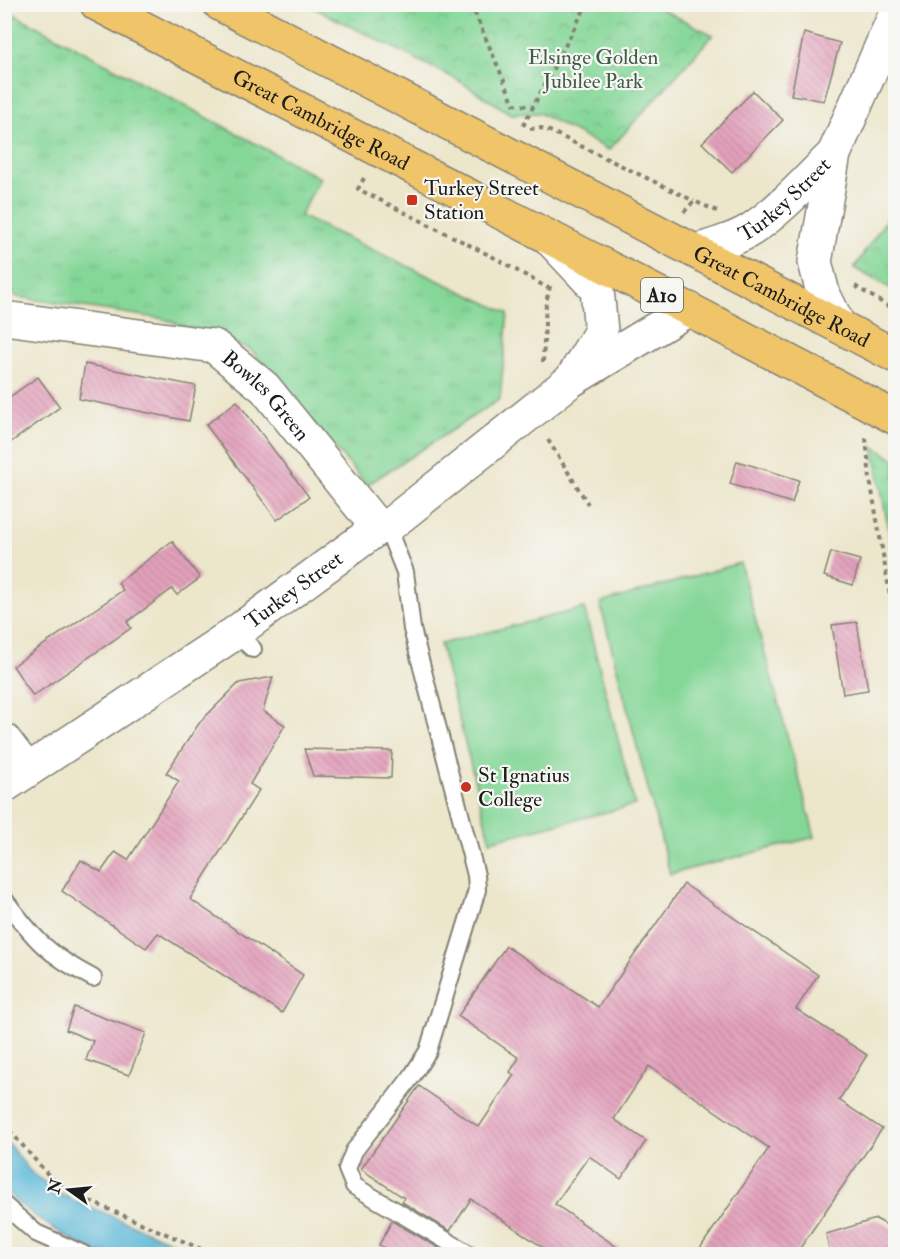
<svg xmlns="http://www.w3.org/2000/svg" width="900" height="1259" viewBox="0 0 900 1259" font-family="'IM FELL Double Pica',serif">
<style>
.grass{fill:url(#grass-tufts);stroke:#507a5a;stroke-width:1.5}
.park{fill:url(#park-crowns);stroke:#507a5a;stroke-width:1.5}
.pitch{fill:#85d798;stroke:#507a5a;stroke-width:1.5}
.water{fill:#59b7d7;stroke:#3a6a7a;stroke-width:1.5}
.building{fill:url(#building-back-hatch)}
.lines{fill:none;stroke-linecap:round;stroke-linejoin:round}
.lane-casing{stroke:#848174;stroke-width:20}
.street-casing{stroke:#848174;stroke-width:36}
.highway-casing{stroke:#848174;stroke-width:36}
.path{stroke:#848174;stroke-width:4;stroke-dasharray:4.5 4.5;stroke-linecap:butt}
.lane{stroke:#fff;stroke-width:16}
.street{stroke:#fff;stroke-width:33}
.highway{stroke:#f0c469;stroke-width:33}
.poi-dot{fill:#c8321e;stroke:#f6f6f2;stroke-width:2}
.labels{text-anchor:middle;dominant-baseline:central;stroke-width:4.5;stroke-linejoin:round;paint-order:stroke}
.shield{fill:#f6f6f2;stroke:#5d5d5c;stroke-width:1.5}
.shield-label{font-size:20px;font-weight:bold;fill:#1c1c1c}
.park-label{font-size:21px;fill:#415d47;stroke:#f6f6f2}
.street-label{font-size:21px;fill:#1c1c1c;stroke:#f6f6f2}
.poi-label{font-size:21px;fill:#1c1c1c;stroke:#f6f6f2;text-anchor:start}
</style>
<defs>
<pattern id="grass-tufts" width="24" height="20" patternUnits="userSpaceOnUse" patternTransform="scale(1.5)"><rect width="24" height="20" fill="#85d798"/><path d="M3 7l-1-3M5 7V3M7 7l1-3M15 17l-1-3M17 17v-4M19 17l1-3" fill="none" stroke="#72b882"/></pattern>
<pattern id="park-crowns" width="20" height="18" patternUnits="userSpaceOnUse" patternTransform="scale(1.5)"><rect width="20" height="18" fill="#85d798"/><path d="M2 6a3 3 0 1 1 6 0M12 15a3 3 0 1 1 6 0" fill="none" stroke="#72b882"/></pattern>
<pattern id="building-back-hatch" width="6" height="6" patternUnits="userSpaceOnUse" patternTransform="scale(1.5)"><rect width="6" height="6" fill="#e3a0bb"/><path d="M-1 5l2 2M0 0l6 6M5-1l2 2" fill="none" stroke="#c289a0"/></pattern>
</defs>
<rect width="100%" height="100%" fill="#f6f6f2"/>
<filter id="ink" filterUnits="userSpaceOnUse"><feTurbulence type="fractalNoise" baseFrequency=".0167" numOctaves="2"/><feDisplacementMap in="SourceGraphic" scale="12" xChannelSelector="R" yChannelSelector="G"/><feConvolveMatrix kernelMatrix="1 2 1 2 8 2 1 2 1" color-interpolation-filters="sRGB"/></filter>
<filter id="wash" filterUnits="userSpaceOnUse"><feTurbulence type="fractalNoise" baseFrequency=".008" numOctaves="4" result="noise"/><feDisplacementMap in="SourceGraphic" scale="24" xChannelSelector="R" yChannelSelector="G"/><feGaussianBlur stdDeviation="1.35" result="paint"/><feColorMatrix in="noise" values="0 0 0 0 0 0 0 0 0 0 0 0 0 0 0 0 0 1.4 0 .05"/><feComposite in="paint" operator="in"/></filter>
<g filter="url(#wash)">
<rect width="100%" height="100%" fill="#ece6cb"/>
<path class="grass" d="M4,9L320,178L300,216L508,313L500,399L367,485L250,349L164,319L17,297L4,285Z"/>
<g class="park">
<path d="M308,5H653L713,35L609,150L539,113L511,114L456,79Z"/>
<path d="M895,207V291L854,268Z"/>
<path d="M873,446L895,460V564Z"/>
</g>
<g class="pitch">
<path d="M740,563L815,837L670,874L600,603Z"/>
<path d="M584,608L635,805L490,841L440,644Z"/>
</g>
<path class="water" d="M4,1138L29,1170L60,1194L200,1254C169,1255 137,1257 107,1254C82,1252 23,1209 5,1191Z"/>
<g id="blocks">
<g class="building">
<path d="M804,33L840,43L824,101L791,95Z"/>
<path d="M753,91L783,120L732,172L702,143Z"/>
<path d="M85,364L196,386L189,421L79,399Z"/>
<path d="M38,377L60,407L4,447V401Z"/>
<path d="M237,401L309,497L277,520L206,425Z"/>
<path d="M737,461L799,480L792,503L730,484Z"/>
<path d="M172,541L200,578L177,595L172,589L127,622L131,628L33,696L13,666L123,590L118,583Z"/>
<path d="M831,552L860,560L853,585L824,576Z"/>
<path d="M857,622L868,690L843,694L832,625Z"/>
<path d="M273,677L263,711L285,725L250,784L259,790L190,899L303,975L282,1013L158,933L146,948L62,891L81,860L101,872L115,852L128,860L179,781L166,773L200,722L239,683Z"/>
<path d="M304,749L392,751L391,778L313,776Z"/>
<path d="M684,884L818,975L796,1009L867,1055L839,1100L882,1129L796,1254H696L769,1148L649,1066L614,1119L646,1141L621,1179L589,1156L555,1204L627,1254H553L471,1199L450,1231L402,1202L404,1198L361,1169L419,1086L479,1127L514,1075L510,1072L519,1058L458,1016L506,946L598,1007Z"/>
<path d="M74,1007L146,1033L129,1075L86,1060L93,1041L66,1030Z"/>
<path d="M876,1219L896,1230V1254H830L826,1234Z"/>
<path d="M392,1221L439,1248L435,1254H394L379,1245Z"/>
</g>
</g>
</g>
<g filter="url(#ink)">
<use href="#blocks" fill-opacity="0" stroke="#848174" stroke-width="1.5"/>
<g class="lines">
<g class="lane-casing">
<g id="lane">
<path d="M387,527L405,572L412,629L476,875L477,890L428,1051L412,1076L354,1151L347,1169L354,1186L469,1254"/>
<path d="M235,633L253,649"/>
<path d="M4,899C35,940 47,954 93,978"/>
<path d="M4,1205L36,1233L83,1254"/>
</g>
</g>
<g class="street-casing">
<g id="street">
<path d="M550,239L597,289L601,331L573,377"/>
<path id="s1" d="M696,251C715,245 735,240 752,229C783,208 808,179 834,154"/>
<path id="s2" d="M4,318L214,346L265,388L378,528"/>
<path d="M839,326L823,293L815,262L834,154L896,13"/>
<path d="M4,740L27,770"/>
<path id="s3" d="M4,786L235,633L378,528L387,527L570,381L689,309"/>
</g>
</g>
<g class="highway-casing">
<g id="highway">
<path id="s4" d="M97,4C363,143 631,277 896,418"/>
<path id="s5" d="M220,4L896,356"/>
</g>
</g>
<g class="path">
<path d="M471,4L514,104L534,107"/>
<path d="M523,126L587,4"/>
<path d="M530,129L541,128L552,132L694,201"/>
<path d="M364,178L358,189L493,257L548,288"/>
<path d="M684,212L694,201L717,211"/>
<path d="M855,286L896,311"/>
<path d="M543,362L546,302L551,283"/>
<path d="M866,438L870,479L896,630"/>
<path d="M548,440L588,504"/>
<path d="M4,1124L50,1177L73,1194L213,1254"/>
</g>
<use href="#lane" class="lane"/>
<use href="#street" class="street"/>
<use href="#highway" class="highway"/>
</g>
</g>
<g class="poi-dot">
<rect x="406" y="194" width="12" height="12" rx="3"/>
<circle cx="466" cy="787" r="6"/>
</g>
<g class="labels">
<rect class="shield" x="641" y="278" width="42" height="34" rx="4.5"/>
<g class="shield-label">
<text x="662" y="295">A10</text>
</g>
<g class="park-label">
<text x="593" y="57">Elsinge Golden<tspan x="593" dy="24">Jubilee Park</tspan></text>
</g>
<g class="street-label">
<text stroke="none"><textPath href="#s4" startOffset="252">Great Cambridge Road</textPath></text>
<text stroke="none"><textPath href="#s1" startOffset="104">Turkey Street</textPath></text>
<text stroke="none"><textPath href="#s5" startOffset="633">Great Cambridge Road</textPath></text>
<text stroke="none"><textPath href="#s2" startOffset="284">Bowles Green</textPath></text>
<text stroke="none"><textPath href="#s3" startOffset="350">Turkey Street</textPath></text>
</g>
<g class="poi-label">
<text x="424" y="188">Turkey Street<tspan x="424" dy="24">Station</tspan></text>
<text x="478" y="775">St Ignatius<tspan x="478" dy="24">College</tspan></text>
</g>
</g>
<rect width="900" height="1259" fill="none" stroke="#f6f6f2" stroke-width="24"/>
<g transform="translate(69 1190) rotate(285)" stroke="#f6f6f2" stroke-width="4.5" paint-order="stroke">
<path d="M0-4.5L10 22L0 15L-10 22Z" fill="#1c1c1c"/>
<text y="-9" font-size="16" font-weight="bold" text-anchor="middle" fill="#1c1c1c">N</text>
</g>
</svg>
